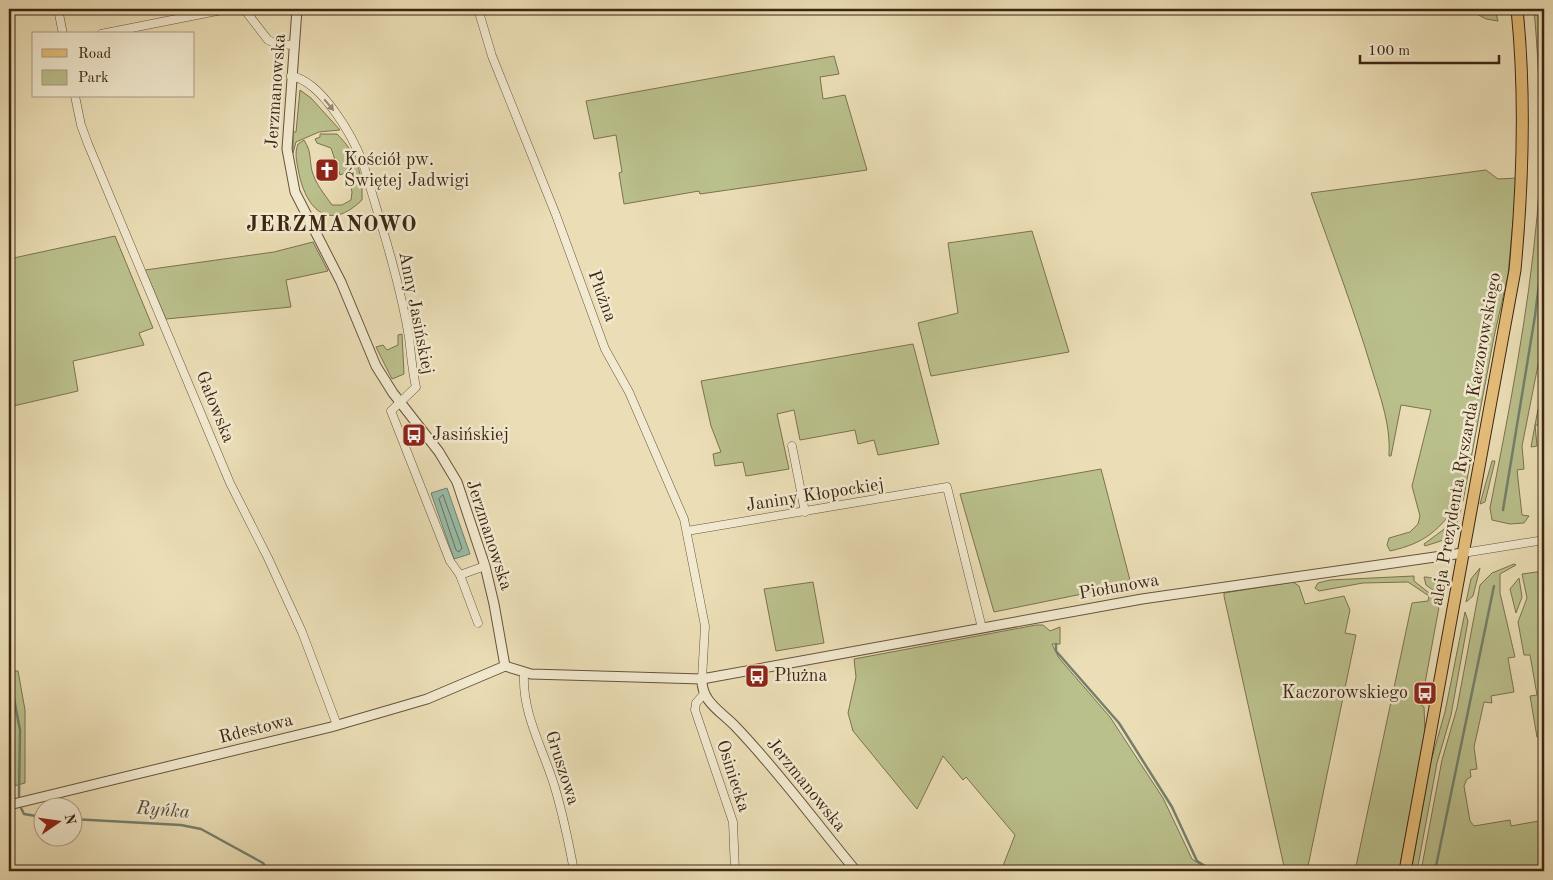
<svg xmlns="http://www.w3.org/2000/svg" width="1553" height="880" viewBox="0 0 1553 880" font-family="'Old Standard TT',serif">
<style>
.green{fill:#bac08c;stroke:#7c7250}
.water{fill:#99bda9;stroke:#74806d}
.lines{fill:none;stroke-linecap:round;stroke-linejoin:round}
.shore{stroke:#6b715e;stroke-width:1}
.stream{stroke:#74806d;stroke-width:2.5}
.minor-casing{stroke:#68533c;stroke-width:9}
.tertiary-casing{stroke:#68533c;stroke-width:11}
.primary-casing{stroke:#3d2513;stroke-width:13}
.minor{stroke:#f2ead0;stroke-width:8}
.tertiary{stroke:#f2ead0;stroke-width:9}
.primary{stroke:#e6bf7b;stroke-width:11}
.oneway{fill:#988872}
.labels{text-anchor:middle;dominant-baseline:central;stroke-width:5;stroke-linejoin:round;paint-order:stroke}
.street-label{font-size:18px;fill:#3d2513;stroke:#f2ead0}
.poi-label{font-size:18px;fill:#3d2513;stroke:#f2ead0;text-anchor:start}
.water-label{font-size:19px;font-style:italic;fill:#544b38;stroke:#f2ead0}
.district-label{font-size:22px;font-weight:bold;letter-spacing:1px;fill:#3d2513;stroke:#f2ead0}
</style>
<rect width="100%" height="100%" fill="#ebdeb6"/>
<filter id="stains"><feTurbulence type="fractalNoise" baseFrequency=".004" numOctaves="4"/><feColorMatrix values="0 0 0 0 .2 0 0 0 0 .09 0 0 0 0 .02 0 0 0 .5 -.17"/></filter>
<radialGradient id="worn" r=".72"><stop offset=".6" stop-color="#630" stop-opacity="0"/><stop offset="1" stop-color="#630" stop-opacity=".3"/></radialGradient>
<g class="green">
<path d="M1468,9H1495L1498,21L1486,19Z"/>
<path d="M1534,9H1544V345H1542L1522,446L1524,469L1517,470L1522,515L1529,516L1524,523L1510,524L1492,520L1490,508C1509,412 1528,315 1537,217C1543,148 1540,78 1534,9Z"/>
<path d="M834,56L839,74L820,77L823,99L845,95L867,170L700,194L699,191L624,204L619,173L622,172L616,135L594,139L586,101Z"/>
<path d="M300,90L311,98L340,130L319,132L296,142L293,153V132H296Z"/>
<path d="M320,134H337C356,153 363,172 362,200C329,232 307,210 299,174C297,162 294,154 298,144L304,140C312,153 309,157 312,171C315,183 325,195 332,205H342L351,200L352,192L347,172L340,175L331,148L317,143L315,139L320,137Z"/>
<path d="M1486,170L1498,179L1517,178L1508,275L1494,337L1463,501H1460C1439,530 1426,543 1390,551L1387,545L1389,538L1410,532L1418,524L1420,516L1412,486L1431,410L1401,405L1391,456H1389C1391,426 1381,399 1372,370C1354,310 1332,252 1311,193Z"/>
<path d="M1032,231L1069,352L931,376L918,323L958,313L948,243Z"/>
<path d="M115,236L153,328L139,333L144,345L73,361L78,391L9,407V259Z"/>
<path d="M313,242L328,271L286,280L291,307L166,319L145,270L274,252Z"/>
<path d="M402,334L404,374L392,379L376,347L383,345L387,350L398,345V335Z"/>
<path d="M913,344L939,444L878,455L874,440L858,444L855,430L800,440L794,410L777,414L789,469L746,476L743,462L715,466L713,454L721,452L711,426L701,381Z"/>
<path d="M1538,409L1541,411L1543,425H1535L1537,446L1531,447Z"/>
<path d="M1492,461H1495L1485,502L1480,504Z"/>
<path d="M1101,469L1131,584L994,612L960,494Z"/>
<path d="M1461,509L1454,534L1444,540L1425,546L1424,544L1443,530Z"/>
<path d="M1514,564L1516,565L1500,574V593L1515,657L1508,658L1514,692L1491,696L1492,703L1484,702L1474,747L1477,769L1470,770L1471,777L1467,779L1464,786L1470,821L1474,826L1510,820L1511,826L1544,820V871H1421L1442,760L1457,708L1480,585L1492,573Z"/>
<path d="M1480,568L1473,596L1466,602L1471,579Z"/>
<path d="M1544,571V742H1543L1537,737L1530,696L1537,695L1530,655H1524L1518,622L1527,598L1522,574Z"/>
<path d="M1414,576V581L1438,600L1439,607L1421,705L1424,707L1425,732L1399,871H1355L1412,603L1428,601L1429,596L1408,582L1363,583L1319,591L1315,588L1318,583L1330,580Z"/>
<path d="M1424,577C1436,577 1447,584 1444,598L1426,585Z"/>
<path d="M1519,578L1522,597L1516,613L1510,589Z"/>
<path d="M813,582L824,643L776,651L764,589Z"/>
<path d="M1293,582L1299,586L1305,604L1344,596L1350,610L1345,633L1356,635L1307,871H1285L1224,596V593Z"/>
<path d="M1465,612L1468,621L1451,715L1437,763L1417,871H1411L1431,761L1445,712Z"/>
<path d="M1036,625H1043L1050,631L1060,627V644H1052L1059,658L1110,717L1127,743L1163,798L1192,859L1210,871H1001L1015,835L966,777L963,780L943,756L917,809L853,731L848,713L856,677L854,659Z"/>
<path d="M9,649L14,671H18L25,710V783L10,787L14,738L9,707Z"/>
</g>
<path class="water" d="M447,488L470,554L454,559L431,493Z"/>
<g class="lines">
<path class="shore" d="M443,495L462,548L459,552L456,550L439,499Z"/>
<g class="stream">
<path d="M1482,9L1508,12"/>
<path d="M1537,9H1540"/>
<path d="M1543,9L1544,16"/>
<path d="M1503,510L1535,316L1544,244"/>
<path d="M1056,644V651L1119,723L1172,807L1197,861L1213,871"/>
<path d="M9,673L20,730L19,796"/>
<path d="M21,808L24,814L42,817"/>
<path d="M72,819L181,825L201,829L263,863L268,871"/>
<path d="M1435,871L1494,586"/>
</g>
<g class="minor-casing">
<g id="minor">
<path d="M58,9L63,34"/>
<path d="M244,9L268,40L277,44L294,45"/>
<path d="M478,9L492,56L556,215L605,349L629,392L684,519L705,626L702,679"/>
<path d="M101,34L227,9"/>
<path d="M291,76C322,81 353,137 363,163C380,221 399,278 409,337C411,354 412,370 416,387L391,411L450,561L460,575L478,623"/>
<path d="M75,96L81,125L88,144L230,483L268,558L302,632L337,725"/>
<path d="M792,446L805,512"/>
<path d="M687,531L947,487L982,628"/>
<path d="M1463,553L1544,540"/>
<path d="M460,575L485,566"/>
<path d="M524,674C522,715 544,750 555,788C563,815 569,844 574,871"/>
<path d="M704,694L696,703L695,710L733,822L735,871"/>
</g>
</g>
<g class="tertiary-casing">
<g id="tertiary">
<path d="M297,9L287,149L295,192L341,282L376,366L393,393L439,452L457,482L485,566L494,604L505,666"/>
<path d="M505,666L531,674L702,679L1142,599L1463,553"/>
<path d="M702,679C701,702 722,712 736,727C779,772 816,823 856,871"/>
<path d="M9,805L331,727L427,699L505,666"/>
</g>
</g>
<g class="primary-casing">
<path id="primary" d="M1405,871L1515,270C1523,183 1526,97 1517,9"/>
</g>
<use href="#minor" class="minor"/>
<use href="#tertiary" class="tertiary"/>
<use href="#primary" class="primary"/>
</g>
<defs><path id="oneway-solid" d="M-6-.8H1V-3.2L6.5 0L1 3.2V.8H-6Z" transform="scale(1.25)"/></defs>
<use class="oneway" href="#oneway-solid" transform="translate(329 105) rotate(50)"/>
<defs>
<g id="church-square" transform="scale(1.25)"><rect x="-9" y="-9" width="18" height="18" rx="4" fill="#8f2418" stroke="#f2ead0"/><path d="M-1.2-6h2.4v3.5h3.3v2.4h-3.3V6h-2.4V-.1h-3.3v-2.4h3.3Z" fill="#fff"/></g>
<g id="bus-square" transform="scale(1.25)"><rect x="-9" y="-9" width="18" height="18" rx="4" fill="#8f2418" stroke="#f2ead0"/><path d="M-5-6H5V4H4V6H2V4H-2V6H-4V4H-5ZM-3.5-4V0h7V-4ZM-3.5 1.2v1.5H-2V1.2ZM2 1.2v1.5H3.5V1.2Z" fill="#fff"/></g>
</defs>
<g fill-rule="evenodd">
<use href="#church-square" x="327" y="170"/>
<use href="#bus-square" x="414" y="435"/>
<use href="#bus-square" x="757" y="676"/>
<use href="#bus-square" x="1425" y="693"/>
</g>
<g class="labels">
<g class="street-label">
<text transform="translate(276 91) rotate(-86)">Jerzmanowska</text>
<text transform="translate(602 296) rotate(70)">Płużna</text>
<text transform="translate(416 313) rotate(79)">Anny Jasińskiej</text>
<text transform="translate(215 407) rotate(68)">Gałowska</text>
<text transform="translate(1466 439) rotate(-80)">aleja Prezydenta Ryszarda Kaczorowskiego</text>
<text transform="translate(815 495) rotate(-9)">Janiny Kłopockiej</text>
<text transform="translate(489 535) rotate(72)">Jerzmanowska</text>
<text transform="translate(1119 587) rotate(-10)">Piołunowa</text>
<text transform="translate(256 729) rotate(-14)">Rdestowa</text>
<text transform="translate(562 768) rotate(72)">Gruszowa</text>
<text transform="translate(733 776) rotate(72)">Osiniecka</text>
<text transform="translate(806 785) rotate(51)">Jerzmanowska</text>
</g>
<g class="poi-label">
<text x="344" y="160">Kościół pw.<tspan x="344" dy="21">Świętej Jadwigi</tspan></text>
<text x="432" y="435">Jasińskiej</text>
<text x="774" y="676">Płużna</text>
<text x="1408" y="693" text-anchor="end">Kaczorowskiego</text>
</g>
<g class="water-label">
<text transform="translate(163 811) rotate(5)">Ryńka</text>
</g>
<g class="district-label">
<text x="332" y="225">JERZMANOWO</text>
</g>
</g>
<rect width="1553" height="880" fill="none" stroke="#ebdeb6" stroke-width="30"/>
<rect x="10" y="10" width="1533" height="860" fill="none" stroke="#3d2513" stroke-width="2.5"/>
<rect x="15" y="15" width="1523" height="850" fill="none" stroke="#3d2513"/>
<rect x="32" y="32" width="162" height="65" fill="#f2ead0" stroke="#aa9b84"/>
<rect x="42" y="49" width="25" height="8" fill="#e6bf7b" stroke="#aa9b84"/>
<text x="78" y="58" font-size="15" fill="#3d2513">Road</text>
<rect x="42" y="70" width="25" height="15" fill="#bac08c" stroke="#aa9b84"/>
<text x="78" y="82" font-size="15" fill="#3d2513">Park</text>
<g transform="translate(58 822) rotate(77)"><circle r="24" fill="#f2ead0" stroke="#aa9b84"/>
<path d="M0-4L9 19L0 12L-9 19Z" fill="#8f2418"/>
<text y="-8" font-size="14" font-weight="bold" text-anchor="middle" fill="#3d2513">N</text>
</g>
<path d="M1360 55v8h139v-8" fill="none" stroke="#3d2513" stroke-width="2.5"/>
<text x="1368" y="55" font-size="15" fill="#3d2513" stroke="#f2ead0" stroke-width="4" paint-order="stroke">100 m</text>
<rect width="100%" height="100%" filter="url(#stains)"/>
<rect width="100%" height="100%" fill="url(#worn)"/>
</svg>
